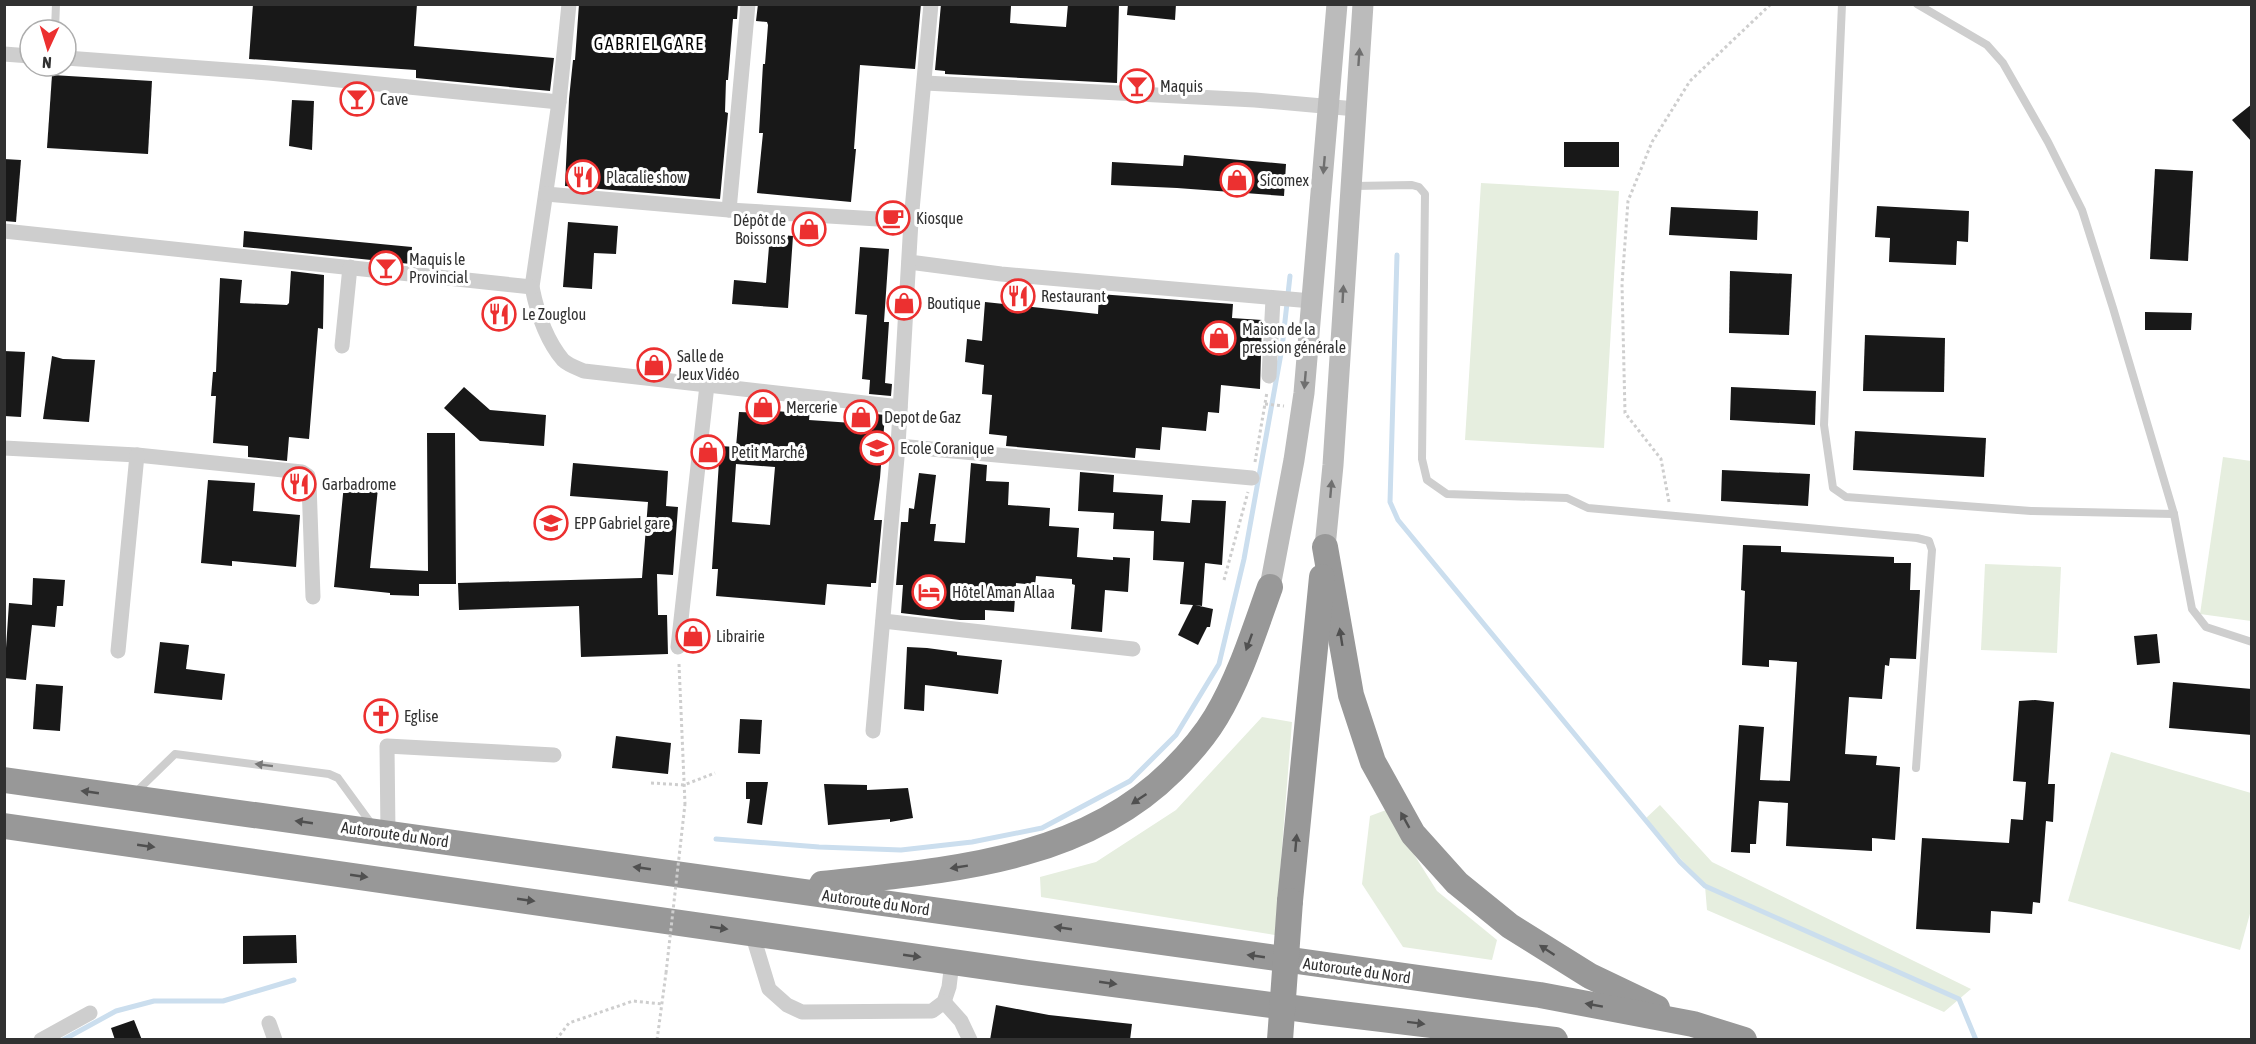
<svg xmlns="http://www.w3.org/2000/svg" width="2256" height="1044" viewBox="0 0 2256 1044" font-family="'Asap Condensed',sans-serif">
<style>
.green{fill:#e6eedf}
.lines{fill:none;stroke-linecap:round;stroke-linejoin:round}
.stream{stroke:#cbdeee;stroke-width:5}
.building{fill:#181818;fill-rule:evenodd}
.path{stroke:#cecece;stroke-width:3;stroke-dasharray:3 3;stroke-linecap:butt}
.lane{stroke:#cecece;stroke-width:8}
.street{stroke:#cecece;stroke-width:15}
.secondary{stroke:#bbb;stroke-width:21}
.highway{stroke:#989898;stroke-width:26}
.path-bridge{stroke:#cecece;stroke-width:3;stroke-dasharray:3 3;stroke-linecap:butt}
.highway-bridge{stroke:#989898;stroke-width:26}
.oneway{fill:#6f6f6f}
.oneway2{fill:#505050}
.oneway3{fill:#787878}
.labels{text-anchor:middle;dominant-baseline:central;stroke-width:6;stroke-linejoin:round;paint-order:stroke}
.poi-label{font-size:16px;fill:#313131;stroke:#fff;text-anchor:start}
.street-label{font-size:16px;fill:#313131;stroke:#fff}
.neighbourhood-label{font-size:18px;letter-spacing:1.5px;fill:#000;stroke:#fff}
</style>
<rect width="100%" height="100%" fill="#fff"/>
<g class="green">
<path d="M1481,183L1619,191L1604,448L1465,440Z"/>
<path d="M2223,457L2251,461V621L2200,614Z"/>
<path d="M1985,564L2061,567L2057,653L1981,650Z"/>
<path d="M1262,717L1292,722L1275,935L1041,897L1040,877L1096,862L1176,810Z"/>
<path d="M2111,752L2251,793V910L2240,950L2068,901Z"/>
<path d="M1660,805L1712,862L1971,989L1944,1012L1707,910L1705,886L1645,819Z"/>
<path d="M1386,810L1437,891L1497,940L1492,960L1403,947L1362,884L1370,816Z"/>
</g>
<g class="lines">
<g class="stream">
<path d="M1397,255L1390,502L1398,520L1680,862L1705,886L1959,999L1976,1040"/>
<path d="M716,839L819,847L901,850L972,842L1042,828L1130,781L1176,735L1219,664L1244,559L1282,348L1290,276"/>
<path d="M63,1040L116,1011L154,1001H223L294,980"/>
</g>
</g>
<g class="building">
<path d="M253,4L366,6V4H417L414,46L554,58L550,91L416,78V70L249,59Z"/>
<path d="M579,4H738L737,19H733L728,80H726L725,112L728,113L720,199L565,186L569,99L573,60H575Z"/>
<path d="M758,4H921L915,69L860,65L854,149H856L851,202L757,193L763,133H759L763,64H765L768,25L767,22L756,21Z"/>
<path d="M941,4L1011,6L1010,23L1066,27L1068,4H1119L1117,83L945,74V71L935,70Z"/>
<path d="M1128,4H1176L1175,20L1127,15Z"/>
<path d="M52,75L152,81L148,154L47,148Z"/>
<path d="M292,100L314,101L312,150L289,146Z"/>
<path d="M2252,104V142L2232,120Z"/>
<rect x="1564" y="142" width="55" height="25"/>
<path d="M1184,155L1286,164L1284,196L1177,188L1111,185L1112,162L1183,166Z"/>
<path d="M4,159L21,160L16,222L4,221Z"/>
<path d="M2155,169L2193,171L2188,261L2150,259Z"/>
<path d="M1877,206L1969,211L1968,242L1957,241L1956,265L1889,262L1890,238L1875,237Z"/>
<path d="M1671,207L1758,211L1757,240L1669,235Z"/>
<path d="M568,222L618,226L616,254L594,253L592,289L563,287Z"/>
<path d="M244,231L412,247L411,264L243,247Z"/>
<path d="M770,234L793,236L788,308L732,304L734,280L766,283Z"/>
<path d="M860,247L889,249L884,322H889L885,383L892,384L891,396L869,394L870,380L862,379L867,315L855,314Z"/>
<path d="M291,271L324,275L323,329L318,328L309,439L289,437L287,461L248,457V446L213,443L216,396H211L213,372H216L220,278L242,280L240,303L287,305L289,303Z"/>
<path d="M1730,271L1792,274L1789,335L1729,333Z"/>
<path d="M1099,294L1233,304L1232,318L1262,320L1260,389L1221,385L1219,413L1208,412L1206,431L1162,427L1160,450L1136,448L1135,458L1006,446L1007,436L989,434L992,395L982,394L984,365L965,362L967,339L982,341L985,302L1098,314Z"/>
<path d="M2145,312L2192,313L2191,330H2145Z"/>
<path d="M1865,335L1945,338L1944,392L1863,391Z"/>
<path d="M4,351L25,352L21,417L4,416Z"/>
<path d="M52,356L63,359L95,360L89,422L43,419Z"/>
<path d="M464,387L490,410L546,415L544,446L480,441L444,408Z"/>
<path d="M1731,387L1816,391L1815,425L1730,420Z"/>
<path d="M788,406L810,408L809,420L867,424V413L885,415L880,478L874,520H882L876,583H871V587L827,584L825,605L716,596L718,569H712L720,446L736,447L739,412L765,413V410L787,412ZM736,464L775,467L770,525L732,522Z"/>
<path d="M1855,431L1986,438L1984,477L1853,470Z"/>
<path d="M427,433H455L456,584H419V596L390,595V593L334,587L344,484L378,488L370,568L428,571Z"/>
<path d="M573,463L668,471L666,506L678,507L673,575L657,574L658,615H667L668,654L581,657L579,606L459,610L458,583L642,578L648,502L570,496Z"/>
<path d="M971,463L987,465L986,481L1009,482L1008,505L1050,508L1049,526L1079,528L1077,557L1113,560V557L1130,558L1128,592L1105,590L1102,632L1071,629L1075,585L1072,584V579L1036,576L1035,585L1016,583L1014,612L985,610V620H960L901,613L903,585H896L901,522H908L909,508L914,509L919,473L936,475L930,524H936L934,541L965,543Z"/>
<path d="M1722,470L1810,474L1808,506L1721,501Z"/>
<path d="M1080,472L1114,475L1113,492L1163,495L1161,521L1190,523L1192,500L1226,501L1222,565L1205,563L1202,606L1195,605L1213,609L1210,627H1207L1198,645L1178,635L1193,605L1180,604L1184,562L1153,560L1154,531L1113,529L1114,513L1078,511Z"/>
<path d="M208,480L255,483L253,511L300,515L296,567L232,561V566L201,563Z"/>
<path d="M1743,545L1781,546V552L1894,557V563H1911L1910,590H1920L1916,659L1890,658L1889,666L1885,665L1882,699L1849,697L1845,754L1877,756L1876,765L1900,767L1895,840L1872,838V851L1786,846L1788,803L1759,801L1756,844H1750V853L1731,852L1739,725L1764,727L1760,780L1790,781L1797,662L1769,660V667L1742,665L1745,591L1741,590Z"/>
<path d="M33,578L65,580L63,606H57L55,627L32,625L26,680L4,678L9,603L32,605Z"/>
<path d="M2157,634L2160,663L2137,665L2134,636Z"/>
<path d="M160,642L189,645L186,669L225,674L222,700L154,693Z"/>
<path d="M907,647L927,648L957,652V655L1002,660L998,694L925,685L924,711L904,709Z"/>
<path d="M2173,682L2252,689V735L2169,728Z"/>
<path d="M36,684L63,686L60,731L33,729Z"/>
<path d="M2035,700L2054,702L2048,784H2055L2053,822L2046,821L2040,903L2033,902L2032,914L1991,911L1990,933L1916,929L1922,838L2009,843L2011,819L2023,820L2026,782L2013,781L2019,701Z"/>
<path d="M740,719L762,720L760,754L738,753Z"/>
<path d="M616,736L671,743L668,774L612,768Z"/>
<path d="M746,782H768L762,825L747,823L750,799H746Z"/>
<path d="M824,784L867,785V790L908,788L913,818L890,822V819L828,825Z"/>
<path d="M296,935L297,963L243,964V936Z"/>
<path d="M996,1005L1049,1015L1132,1024L1130,1040H990Z"/>
<path d="M134,1020L142,1040H115L111,1028Z"/>
</g>
<g class="lines">
<g class="path">
<path d="M1265,404L1284,406"/>
<path d="M1255,462L1267,392"/>
<path d="M1669,502L1661,459L1625,413L1622,284L1628,201L1652,142L1690,81L1771,4"/>
<path d="M1224,580L1248,492"/>
<path d="M679,664L685,804"/>
<path d="M651,783L684,785L715,773"/>
<path d="M556,1040L569,1023L633,1001L662,1004"/>
<path d="M657,1040L666,973"/>
</g>
<g class="lane">
<path d="M1842,4L1824,425L1833,488L1846,497L2031,511L2174,514"/>
<path d="M1917,4L1987,45L2003,63L2048,142L2082,210L2113,308L2174,514L2192,609L2206,627L2252,642"/>
<path d="M55,30L56,4"/>
<path d="M1354,186L1412,185L1419,187L1425,194L1422,459L1427,480L1447,494L1567,498L1588,508L1917,538L1929,541L1932,550L1916,768"/>
<path d="M136,792L175,754L329,774L338,778L373,826"/>
</g>
<g class="street">
<path d="M569,4L559,102L532,287C537,312 546,340 563,360C568,365 577,368 584,371L900,407"/>
<path d="M4,54L30,56"/>
<path d="M66,58L269,73L559,102"/>
<path d="M925,83L1255,100L1356,109"/>
<path d="M546,194L729,210L911,221"/>
<path d="M729,210L748,4"/>
<path d="M4,231L532,287"/>
<path d="M909,262L1001,274L1312,301"/>
<path d="M342,346L350,267"/>
<path d="M1269,376L1273,299"/>
<path d="M898,446L1252,478"/>
<path d="M4,448L137,455L302,472L308,476L309,483L313,597"/>
<path d="M883,621L1133,649"/>
<path d="M678,647L707,385"/>
<path d="M118,651L137,455"/>
<path d="M873,731L898,446L911,221L931,4"/>
<path d="M388,833L387,746L554,755"/>
<path d="M752,933L769,989L787,1005L802,1012L932,1011L944,1002L949,987L952,962"/>
<path d="M944,1002L961,1021L970,1040"/>
<path d="M269,1023L275,1040"/>
<path d="M41,1040L90,1013"/>
</g>
<g class="secondary">
<path d="M1325,547L1333,465L1363,4"/>
<path d="M1270,587L1294,460L1304,393L1337,4"/>
</g>
<g class="highway">
<path d="M1325,547L1351,695L1373,762L1413,834L1457,883L1510,926L1590,976L1657,1008"/>
<path d="M4,780L1540,995L1693,1024L1744,1040"/>
<path d="M4,826L1029,973L1316,1011L1555,1040"/>
<path d="M822,884C945,870 1080,863 1173,770C1189,754 1204,737 1216,717C1240,677 1254,631 1270,587"/>
<path d="M1290,901L1322,577"/>
</g>
<path class="path-bridge" d="M666,973L685,804"/>
<path class="highway-bridge" d="M1280,1040L1290,901"/>
</g>
<defs><path id="oneway-solid" d="M-6-.8H1V-3.2L6.5 0L1 3.2V.8H-6Z" transform="scale(1.5)"/></defs>
<g class="oneway">
<use href="#oneway-solid" transform="translate(1359 57) rotate(-86)"/>
<use href="#oneway-solid" transform="translate(1324 165) rotate(95)"/>
<use href="#oneway-solid" transform="translate(1343 294) rotate(-87)"/>
<use href="#oneway-solid" transform="translate(1305 380) rotate(95)"/>
<use href="#oneway-solid" transform="translate(1331 489) rotate(-85)"/>
</g>
<g class="oneway2">
<use href="#oneway-solid" transform="translate(1341 637) rotate(-99)"/>
<use href="#oneway-solid" transform="translate(1249 642) rotate(110)"/>
<use href="#oneway-solid" transform="translate(90 792) rotate(-172)"/>
<use href="#oneway-solid" transform="translate(1139 799) rotate(146)"/>
<use href="#oneway-solid" transform="translate(1405 820) rotate(-119)"/>
<use href="#oneway-solid" transform="translate(304 822) rotate(-172)"/>
<use href="#oneway-solid" transform="translate(1296 843) rotate(-85)"/>
<use href="#oneway-solid" transform="translate(146 846) rotate(8)"/>
<use href="#oneway-solid" transform="translate(959 867) rotate(171)"/>
<use href="#oneway-solid" transform="translate(642 868) rotate(-172)"/>
<use href="#oneway-solid" transform="translate(359 876) rotate(8)"/>
<use href="#oneway-solid" transform="translate(526 900) rotate(8)"/>
<use href="#oneway-solid" transform="translate(719 928) rotate(8)"/>
<use href="#oneway-solid" transform="translate(1063 928) rotate(-172)"/>
<use href="#oneway-solid" transform="translate(1547 950) rotate(-147)"/>
<use href="#oneway-solid" transform="translate(912 956) rotate(8)"/>
<use href="#oneway-solid" transform="translate(1256 956) rotate(-172)"/>
<use href="#oneway-solid" transform="translate(1108 983) rotate(8)"/>
<use href="#oneway-solid" transform="translate(1594 1005) rotate(-170)"/>
<use href="#oneway-solid" transform="translate(1416 1023) rotate(7)"/>
</g>
<use class="oneway3" href="#oneway-solid" transform="translate(264 765) rotate(-173)"/>
<defs>
<g id="bar-ring" transform="scale(1.725)"><circle r="9.5" fill="#fff" stroke="#ec3030" stroke-width="1.5"/><path d="M-6-5H6L.8 .8V4.5H3.5V6h-7V4.5H-.8V.8Z" fill="#ec3030"/></g>
<g id="restaurant-ring" transform="scale(1.725)"><circle r="9.5" fill="#fff" stroke="#ec3030" stroke-width="1.5"/><path d="M-5-6h1v4h1v-4h1v4h1v-4h1v5L-1.5 .5V6h-2V.5L-5-1ZM5-6V6H3V1.5H1.5Q1.5-4 5-6Z" fill="#ec3030"/></g>
<g id="shop-ring" transform="scale(1.725)"><circle r="9.5" fill="#fff" stroke="#ec3030" stroke-width="1.5"/><path d="M-5-2.5h2.3a2.7 3.5 0 0 1 5.4 0H5L5.5 6h-11ZM-1.5-2.5h3a1.5 2.3 0 0 0-3 0Z" fill="#ec3030"/></g>
<g id="cafe-ring" transform="scale(1.725)"><circle r="9.5" fill="#fff" stroke="#ec3030" stroke-width="1.5"/><path d="M-5.5-4.5H6V0H3Q3 3.5 0 3.5H-2.5Q-5.5 3.5-5.5 0ZM3-3.2v2h1.7v-2ZM-6 4.5H4V6H-6Z" fill="#ec3030"/></g>
<g id="school-ring" transform="scale(1.725)"><circle r="9.5" fill="#fff" stroke="#ec3030" stroke-width="1.5"/><path d="M0-5L7-2L0 1L-7-2ZM-4 1L0 2.5L4 1V4Q0 6-4 4Z" fill="#ec3030"/></g>
<g id="hotel-ring" transform="scale(1.725)"><circle r="9.5" fill="#fff" stroke="#ec3030" stroke-width="1.5"/><path d="M-6-4.5h1.5V1H6V5H4.5V3h-9V5H-6ZM-4 0a1.8 1.8 0 1 1 3.6 0ZM.5 0V-2.5h3Q6-2.5 6 0Z" fill="#ec3030"/></g>
<g id="church-ring" transform="scale(1.725)"><circle r="9.5" fill="#fff" stroke="#ec3030" stroke-width="1.5"/><path d="M-1.2-6h2.4v3.5h3.3v2.4h-3.3V6h-2.4V-.1h-3.3v-2.4h3.3Z" fill="#ec3030"/></g>
</defs>
<g fill-rule="evenodd">
<use href="#bar-ring" x="1137" y="86"/>
<use href="#bar-ring" x="357" y="99"/>
<use href="#restaurant-ring" x="583" y="177"/>
<use href="#shop-ring" x="1237" y="180"/>
<use href="#cafe-ring" x="893" y="218"/>
<use href="#shop-ring" x="809" y="229"/>
<use href="#bar-ring" x="386" y="268"/>
<use href="#restaurant-ring" x="1018" y="296"/>
<use href="#shop-ring" x="904" y="303"/>
<use href="#restaurant-ring" x="499" y="314"/>
<use href="#shop-ring" x="1219" y="338"/>
<use href="#shop-ring" x="654" y="365"/>
<use href="#shop-ring" x="763" y="407"/>
<use href="#shop-ring" x="861" y="417"/>
<use href="#school-ring" x="877" y="448"/>
<use href="#shop-ring" x="708" y="452"/>
<use href="#restaurant-ring" x="299" y="484"/>
<use href="#school-ring" x="551" y="523"/>
<use href="#hotel-ring" x="929" y="592"/>
<use href="#shop-ring" x="693" y="636"/>
<use href="#church-ring" x="381" y="716"/>
</g>
<g class="labels">
<g class="poi-label">
<text x="1160" y="86">Maquis</text>
<text x="380" y="99">Cave</text>
<text x="606" y="177">Placalie show</text>
<text x="1260" y="180">Sicomex</text>
<text x="916" y="218">Kiosque</text>
<text x="786" y="220" text-anchor="end">Dépôt de<tspan x="786" dy="18">Boissons</tspan></text>
<text x="409" y="259">Maquis le<tspan x="409" dy="18">Provincial</tspan></text>
<text x="1041" y="296">Restaurant</text>
<text x="927" y="303">Boutique</text>
<text x="522" y="314">Le Zouglou</text>
<text x="1242" y="329">Maison de la<tspan x="1242" dy="18">pression générale</tspan></text>
<text x="677" y="356">Salle de<tspan x="677" dy="18">Jeux Vidéo</tspan></text>
<text x="786" y="407">Mercerie</text>
<text x="884" y="417">Depot de Gaz</text>
<text x="900" y="448">Ecole Coranique</text>
<text x="731" y="452">Petit Marché</text>
<text x="322" y="484">Garbadrome</text>
<text x="574" y="523">EPP Gabriel gare</text>
<text x="952" y="592">Hôtel Aman Allaa</text>
<text x="716" y="636">Librairie</text>
<text x="404" y="716">Eglise</text>
</g>
<g class="street-label">
<text transform="translate(395 834) rotate(8)">Autoroute du Nord</text>
<text transform="translate(876 902) rotate(8)">Autoroute du Nord</text>
<text transform="translate(1357 970) rotate(8)">Autoroute du Nord</text>
</g>
<g class="neighbourhood-label">
<text x="649" y="43">GABRIEL GARE</text>
</g>
</g>
<rect width="2256" height="1044" fill="none" stroke="#313131" stroke-width="12"/>
<g transform="translate(48 48) rotate(184)"><circle r="28" fill="#ffffff" stroke="#adadad" stroke-width="1.5"/>
<path d="M0-4.5L10 22L0 15L-10 22Z" fill="#ec3030"/>
<text y="-9" font-size="16" font-weight="bold" text-anchor="middle" fill="#313131">N</text>
</g>
</svg>
